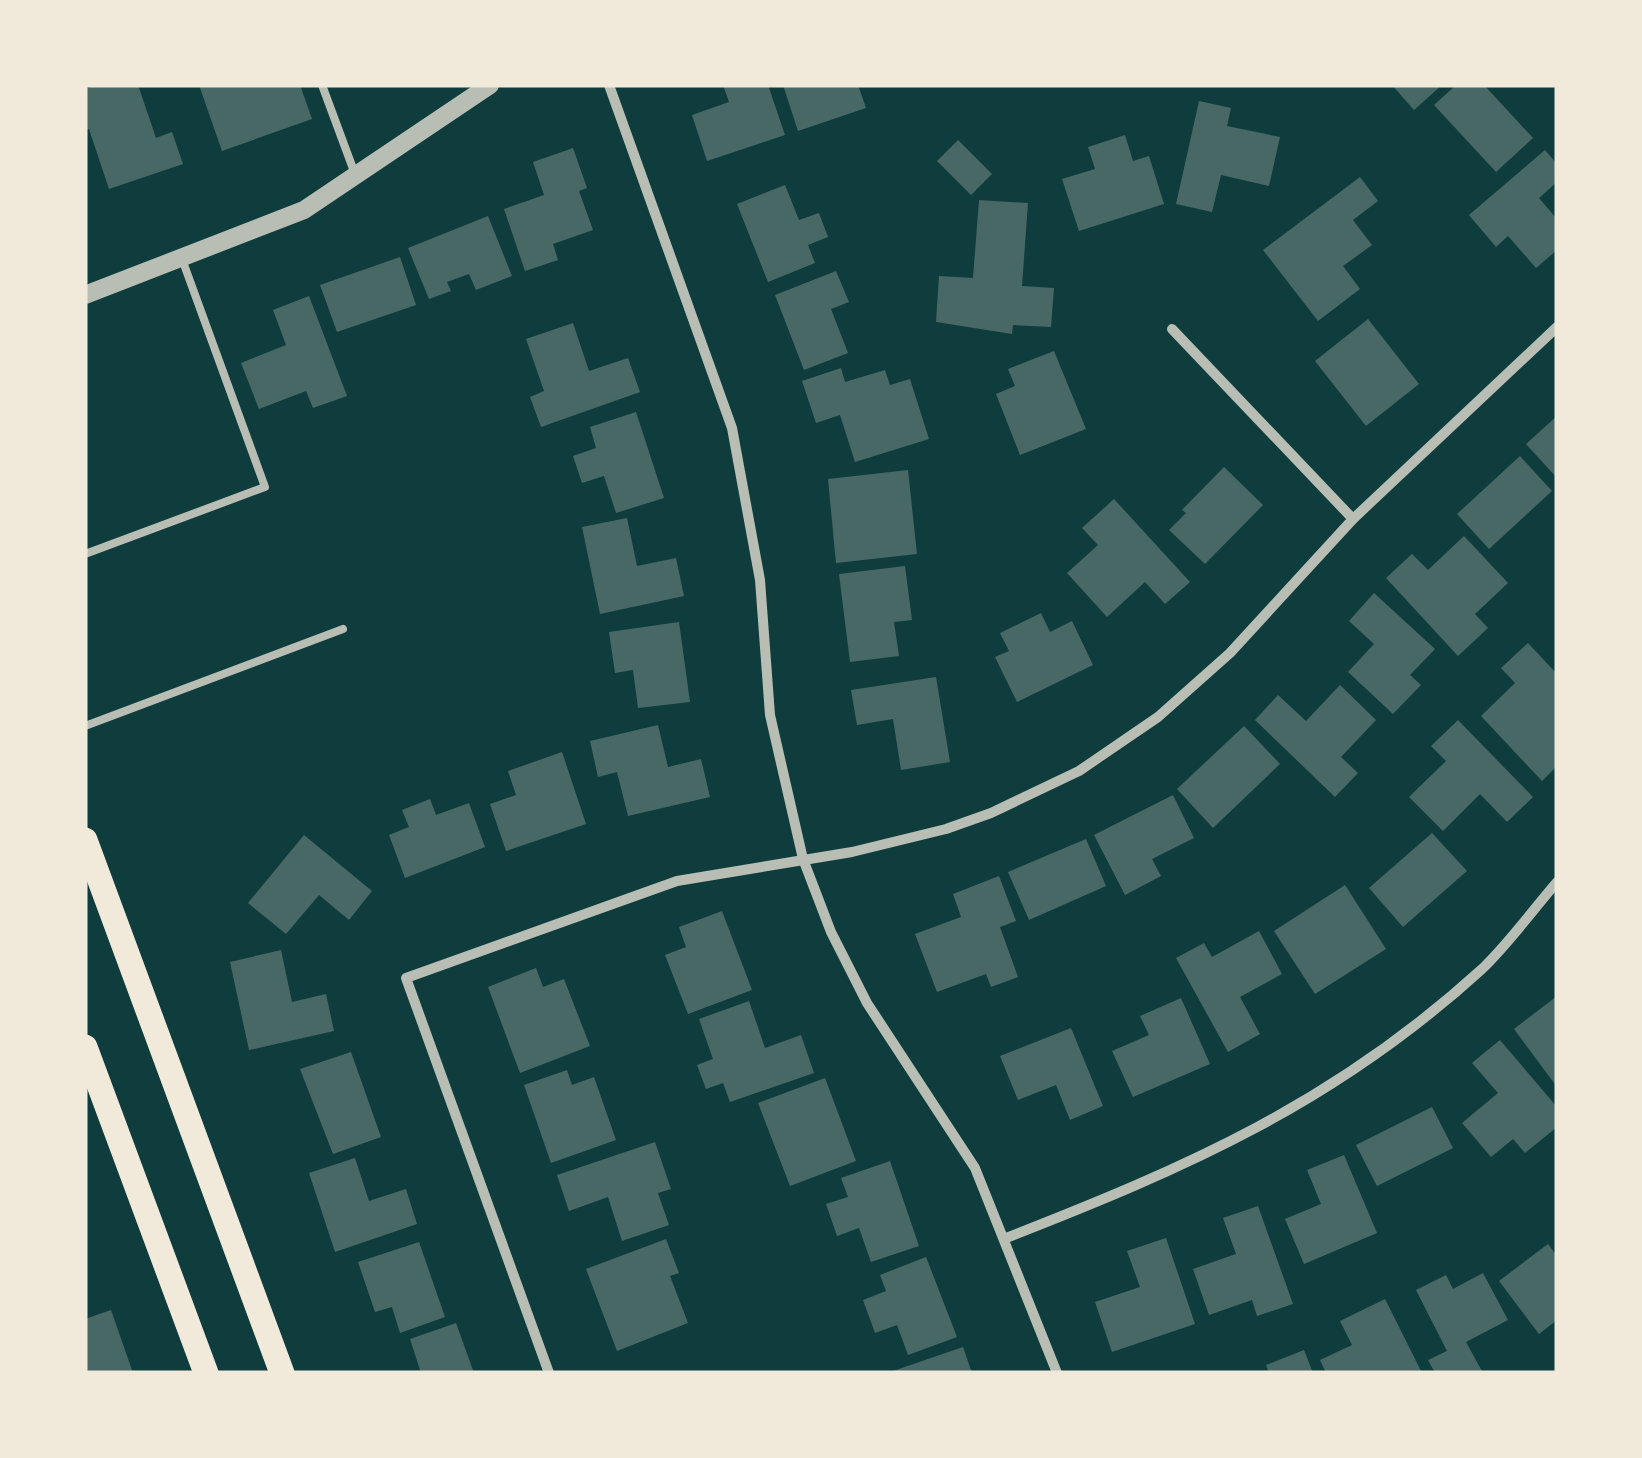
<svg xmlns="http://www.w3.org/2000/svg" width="1642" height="1458" viewBox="0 0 1642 1458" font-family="'Asap Condensed',sans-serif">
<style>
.building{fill:#486865}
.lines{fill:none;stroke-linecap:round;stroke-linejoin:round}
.service{stroke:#b8beb3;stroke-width:8}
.minor{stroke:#b8beb3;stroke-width:10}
.tertiary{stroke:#b8beb3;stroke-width:18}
.primary{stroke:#f1e9da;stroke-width:25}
</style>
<rect width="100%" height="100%" fill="#0f3d3e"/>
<g class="building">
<path d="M96,85H138L156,138L172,132L183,164L109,189L89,129L85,130V89Z"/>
<path d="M199,85H300L312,119L222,151Z"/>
<path d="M723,85H768L785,135L707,161L692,115L729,102Z"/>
<path d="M783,85H858L866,108L798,131Z"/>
<path d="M1392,85H1442L1414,110Z"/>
<path d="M1456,85H1484L1533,138L1496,172L1434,105Z"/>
<path d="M1199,101L1231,108L1227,126L1280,137L1269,186L1221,175L1212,212L1176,204Z"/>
<path d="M1125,135L1133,161L1149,156L1164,204L1079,231L1062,179L1095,169L1088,147Z"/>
<path d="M958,140L992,174L971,195L937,161Z"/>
<path d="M573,148L587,188L579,191L593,230L553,244L558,260L525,271L504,209L544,195L533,162Z"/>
<path d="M1545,150L1557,164V182L1539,198L1557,219V250L1536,268L1508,236L1496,247L1469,215Z"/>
<path d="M1360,177L1378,201L1353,220L1372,245L1343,266L1360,289L1318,321L1263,250Z"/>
<path d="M785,185L799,220L819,213L828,237L808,245L815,263L768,282L737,204Z"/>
<path d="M979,200L1028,203L1022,286L1054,288L1051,327L1013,325L1012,334L936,322L939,276L973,278Z"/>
<path d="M488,216L512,276L476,290L469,274L447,282L451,291L429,299L408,248Z"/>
<path d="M400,257L416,305L337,332L320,285Z"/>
<path d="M836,271L849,302L831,309L848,353L804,370L775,295Z"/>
<path d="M309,296L347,396L313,408L306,391L259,409L241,363L286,345L273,310Z"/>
<path d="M1368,319L1419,384L1366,426L1315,361Z"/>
<path d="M573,323L589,371L628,358L640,392L541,427L530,397L544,391L526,339Z"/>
<path d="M1054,351L1086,429L1020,455L996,394L1015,386L1008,369Z"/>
<path d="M841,368L845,382L885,370L890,385L910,379L929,439L855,462L840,415L816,423L802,381Z"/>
<path d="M636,412L664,498L616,513L604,476L582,483L573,456L596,448L590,427Z"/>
<path d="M1557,416V478L1526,444Z"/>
<path d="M1520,456L1552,491L1489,549L1457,514Z"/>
<path d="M1224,467L1263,505L1205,564L1169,530L1186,513L1182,510Z"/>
<path d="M908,470L917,554L836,563L828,479Z"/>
<path d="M1114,499L1190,582L1165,604L1145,582L1107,617L1067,573L1098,545L1082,528Z"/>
<path d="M627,518L637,566L676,558L684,596L600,614L582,527Z"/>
<path d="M1464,536L1508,583L1475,614L1488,628L1458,656L1386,578L1412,554L1428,570Z"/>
<path d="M905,566L912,620L894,622L899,656L850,662L839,574Z"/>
<path d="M1374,593L1435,649L1410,675L1421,685L1393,714L1348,672L1374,644L1349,621Z"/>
<path d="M1041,613L1050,632L1072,621L1093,665L1017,702L995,657L1009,651L1000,633Z"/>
<path d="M679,622L690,702L638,708L633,670L615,673L609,632Z"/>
<path d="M1528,643L1557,674V766L1542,781L1481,716L1515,683L1501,668Z"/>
<path d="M936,677L950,762L901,770L893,719L857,725L851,690Z"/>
<path d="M1340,685L1376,720L1341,757L1358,773L1335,797L1255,720L1278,695L1306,721Z"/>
<path d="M1458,720L1533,797L1507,822L1480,794L1443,831L1409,797L1446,761L1431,746Z"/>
<path d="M658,725L668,767L701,759L710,797L628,816L617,772L598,777L590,741Z"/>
<path d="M1244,726L1280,764L1213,828L1177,789Z"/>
<path d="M562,752L586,824L506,851L490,804L516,795L508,771Z"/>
<path d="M1173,795L1194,838L1152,859L1161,876L1125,895L1094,835Z"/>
<path d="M430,799L436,815L469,803L485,847L405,878L389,835L409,827L402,810Z"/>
<path d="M1432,833L1467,871L1403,927L1369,888Z"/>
<path d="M304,835L372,891L349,920L319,895L286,934L248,903Z"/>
<path d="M1086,839L1106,886L1029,920L1008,872Z"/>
<path d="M999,876L1016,921L1000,927L1018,977L991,987L986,974L937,992L915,934L961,917L953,894Z"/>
<path d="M1345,885L1386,949L1315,994L1274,931Z"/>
<path d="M722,911L752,990L688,1014L665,955L686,947L679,927Z"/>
<path d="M1259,931L1282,974L1240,997L1260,1034L1228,1052L1176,958L1204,943L1212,957Z"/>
<path d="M281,950L292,1002L326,994L334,1031L249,1050L230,962Z"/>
<path d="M536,968L543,987L564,979L590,1046L520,1073L488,987Z"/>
<path d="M1557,996V1087L1514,1029Z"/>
<path d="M1181,998L1210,1064L1133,1097L1112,1051L1149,1035L1140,1016Z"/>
<path d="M749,1001L765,1048L801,1035L814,1073L730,1102L723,1083L706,1089L697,1065L713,1059L699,1019Z"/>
<path d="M1071,1028L1103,1106L1070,1120L1056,1085L1018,1100L1000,1056Z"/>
<path d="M1500,1040L1557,1107V1127L1525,1153L1513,1139L1491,1157L1462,1123L1498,1093L1472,1063Z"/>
<path d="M351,1052L381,1137L333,1154L300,1069Z"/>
<path d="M567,1070L572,1085L594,1077L616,1140L551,1163L524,1085Z"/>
<path d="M825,1078L856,1161L790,1186L758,1103Z"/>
<path d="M1432,1107L1453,1148L1377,1186L1356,1145Z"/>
<path d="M655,1142L671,1189L658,1193L669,1225L622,1241L608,1197L569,1211L557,1175Z"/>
<path d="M1344,1155L1377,1233L1304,1264L1285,1219L1321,1204L1307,1170Z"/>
<path d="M355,1158L369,1201L406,1189L417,1224L335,1252L309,1173Z"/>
<path d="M890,1161L919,1246L871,1262L859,1228L837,1236L826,1204L848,1197L841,1178Z"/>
<path d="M1258,1206L1293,1304L1257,1316L1252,1300L1209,1315L1193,1269L1236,1254L1223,1218Z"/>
<path d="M1166,1238L1195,1324L1112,1352L1095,1302L1140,1287L1127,1251Z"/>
<path d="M666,1239L679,1273L670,1276L688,1323L617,1351L586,1269Z"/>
<path d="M419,1242L445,1317L400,1333L392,1307L375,1312L358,1262Z"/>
<path d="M1548,1244L1557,1256V1320L1539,1334L1499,1281Z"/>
<path d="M926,1257L957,1337L908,1355L897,1325L875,1333L863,1300L886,1291L880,1275Z"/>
<path d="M1483,1273L1508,1320L1466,1342L1483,1373H1435L1428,1360L1447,1351L1416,1290L1446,1275L1453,1289Z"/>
<path d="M1385,1299L1422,1373H1326L1320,1360L1352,1345L1340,1321Z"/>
<path d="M111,1310L133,1373H85V1319Z"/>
<path d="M456,1323L474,1373H421L410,1339Z"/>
<path d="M963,1347L972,1373H890V1372Z"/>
<path d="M1304,1350L1313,1373H1269L1266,1365Z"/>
</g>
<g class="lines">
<g class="service">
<path d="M322,85L355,174"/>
<path d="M85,554L265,487L182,259"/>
<path d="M85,726L343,629"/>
</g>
<g class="minor">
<path d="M609,85L732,428L760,580L770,715L803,859L831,932L867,1003L975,1168L1057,1373"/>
<path d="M1172,329L1353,519"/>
<path d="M1006,1238C1188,1167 1335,1103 1482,969C1509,943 1532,911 1557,882"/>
<path d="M549,1373L406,978L677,881L852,852L946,829L991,813L1079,771L1158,717L1230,653L1353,519L1557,327"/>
</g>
<path class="tertiary" d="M85,295L304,210L490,85"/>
<g class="primary">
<path d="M85,840L282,1373"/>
<path d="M85,1047L206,1373"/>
</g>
</g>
<rect width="1642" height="1458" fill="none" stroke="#f1e9da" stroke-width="175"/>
</svg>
